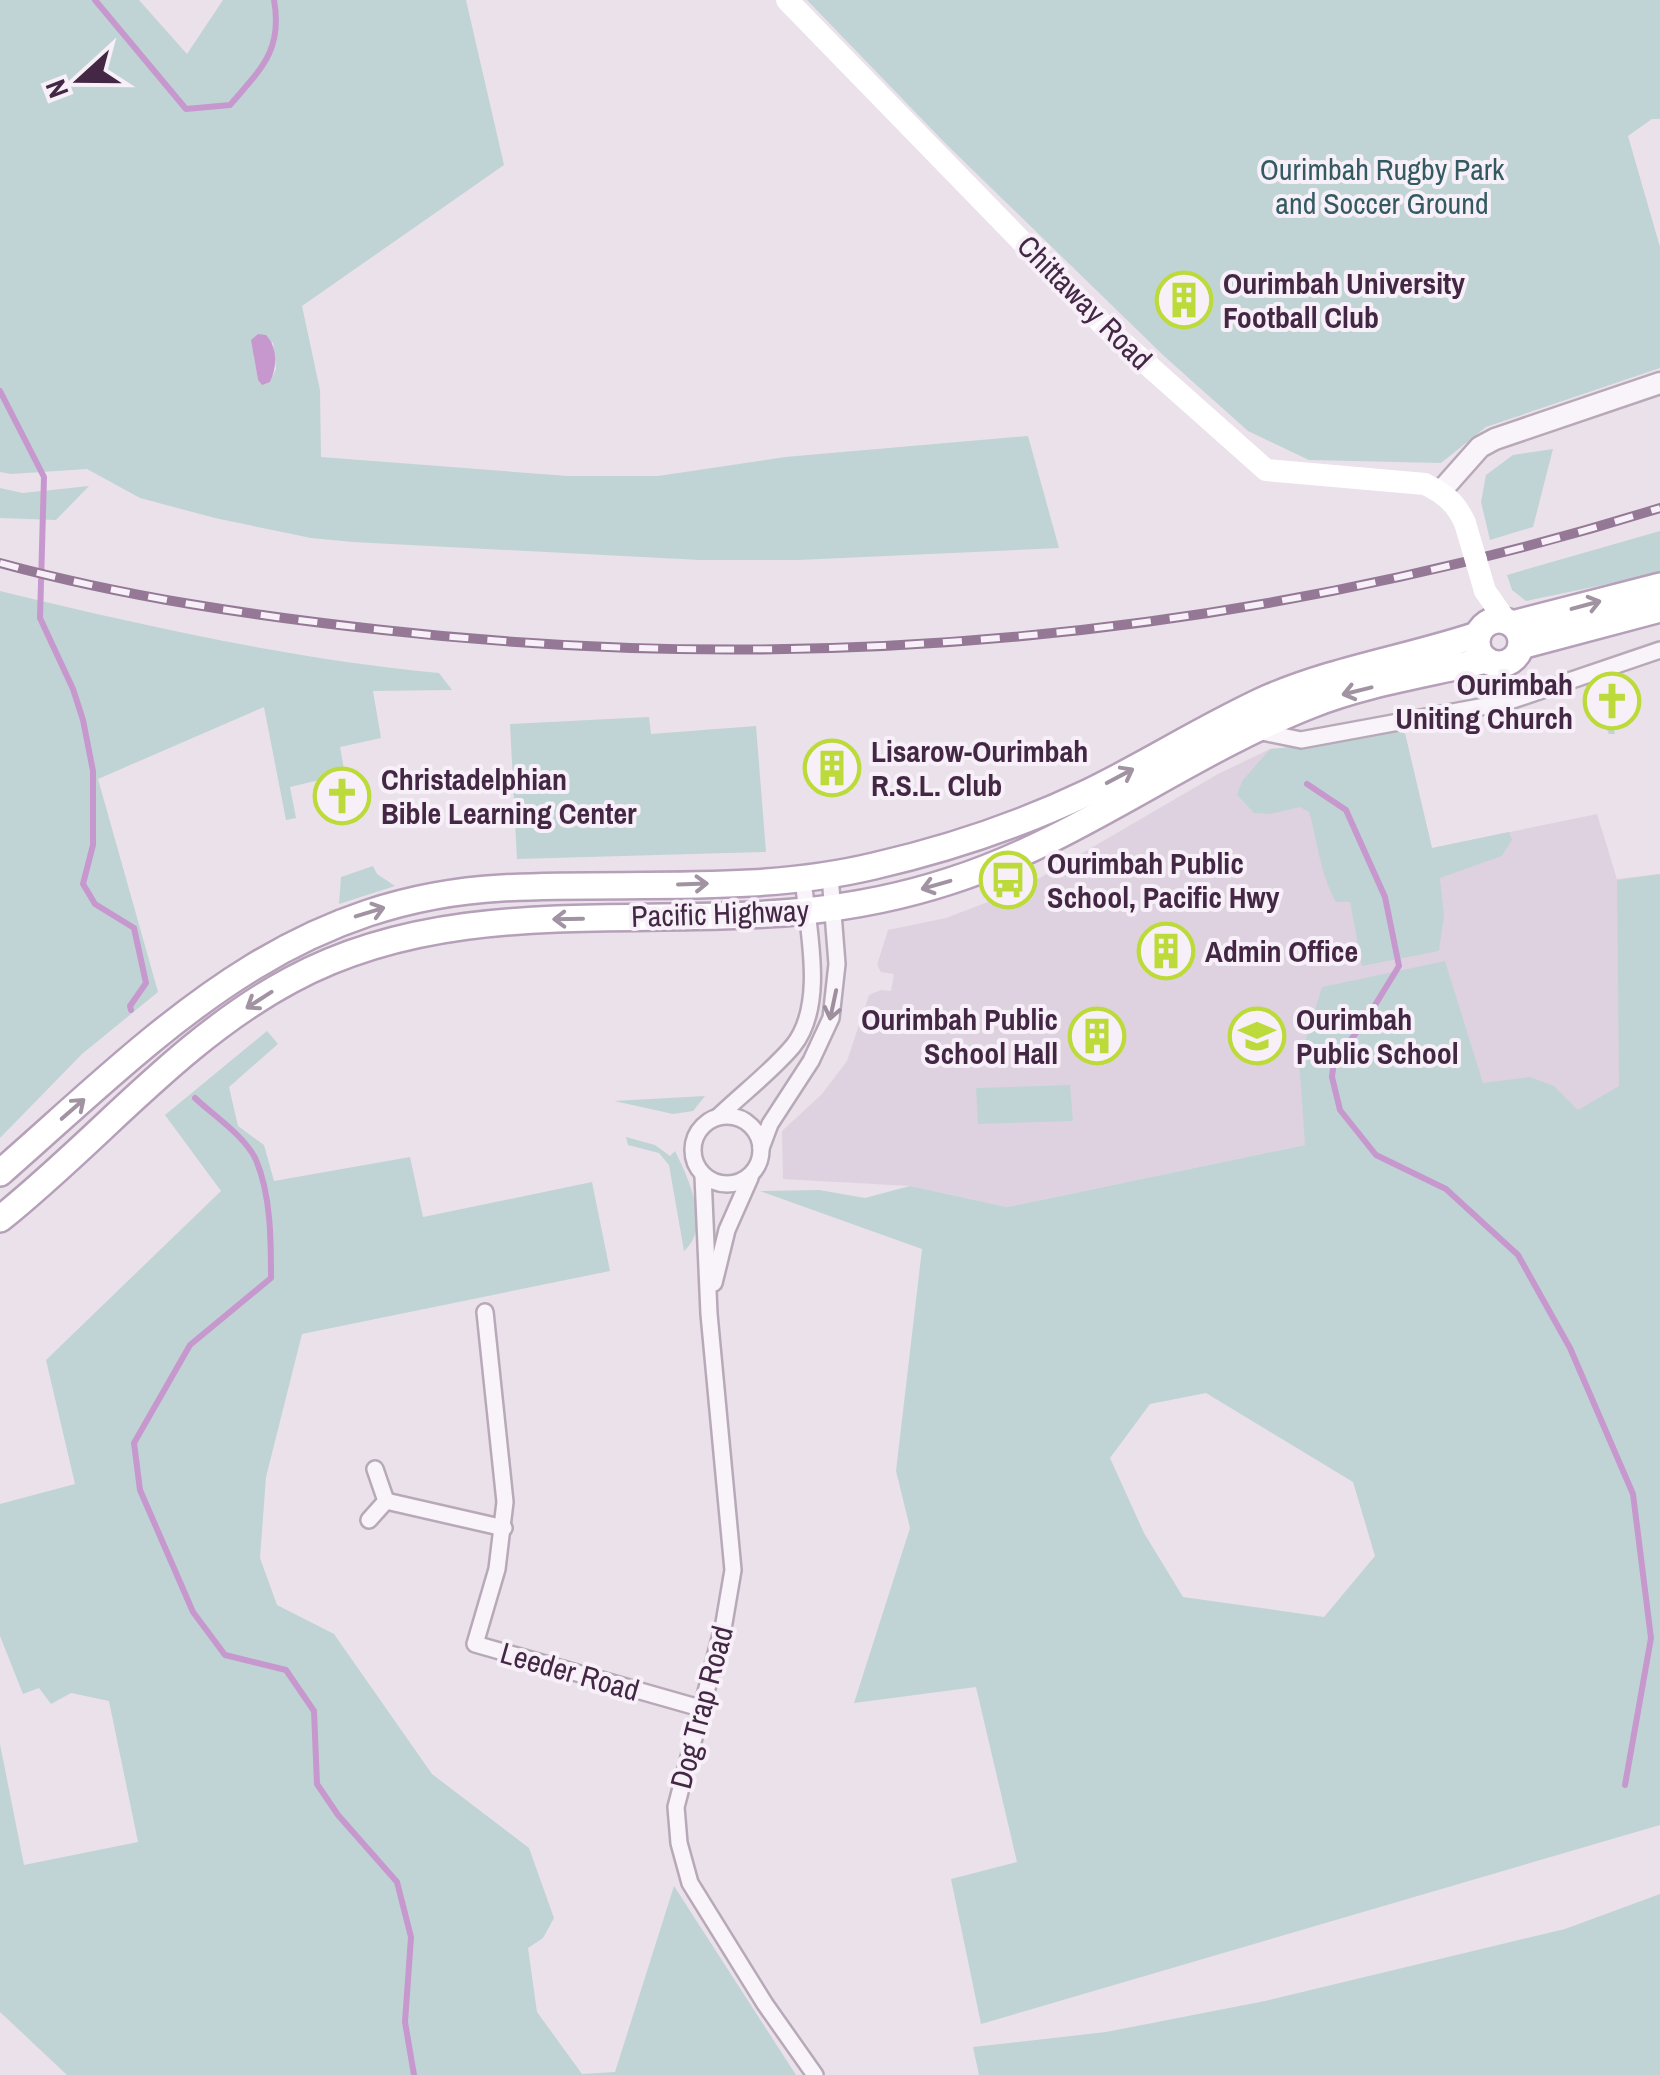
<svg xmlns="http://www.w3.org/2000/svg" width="1660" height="2075" viewBox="0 0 1660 2075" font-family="'Archivo Narrow',sans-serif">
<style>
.built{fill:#dfd2e0}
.green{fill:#c1d4d5;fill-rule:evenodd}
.water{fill:#c698ce}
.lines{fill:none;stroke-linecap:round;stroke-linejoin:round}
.stream{stroke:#c698ce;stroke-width:6}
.minor-casing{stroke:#b8a9b9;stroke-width:20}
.tertiary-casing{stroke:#b8a9b9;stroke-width:25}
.primary-casing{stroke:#b69fb8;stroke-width:30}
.minor{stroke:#f8f4f9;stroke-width:15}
.tertiary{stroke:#f8f4f9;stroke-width:20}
.secondary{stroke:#fff;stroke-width:22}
.primary{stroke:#fff;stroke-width:25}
.rail-casing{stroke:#957896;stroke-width:10}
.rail{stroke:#f7f0f8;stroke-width:6;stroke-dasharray:19;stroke-linecap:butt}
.secondary-bridge{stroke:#fff;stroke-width:22}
.oneway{stroke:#a193a2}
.oneway2{stroke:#9e8e9e}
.labels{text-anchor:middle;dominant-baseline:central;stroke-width:8;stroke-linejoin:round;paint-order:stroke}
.park-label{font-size:30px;fill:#335a61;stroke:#f7f0f8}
.poi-label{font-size:30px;font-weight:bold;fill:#432744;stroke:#f7f0f8;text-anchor:start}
.street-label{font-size:30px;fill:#432744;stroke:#f7f0f8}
</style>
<rect width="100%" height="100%" fill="#eae1eb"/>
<path class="built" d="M1403,725L1432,848L1597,814L1617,879L1660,874V1272L1305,1145L1007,1207L910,1186L783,1179L782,1131L822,1094L847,1061L869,995L881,990L891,991L894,974L881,972L877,965L888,930L946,918L1019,890L1218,774L1270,749L1304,746Z"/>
<g class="green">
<path d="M0,0H139L187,54L223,0H466L504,165L302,306L320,390L321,457L568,476H658L785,457L1028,436L1059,548L799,560H700L353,542L311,538L215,518L140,498L87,469L11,474L0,472ZM273,342L276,369L270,382L262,384L258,380L254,357Z"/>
<path d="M807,0H1660V119H1652L1628,136L1660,247V368L1486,427L1441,463L1309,460L1248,431L1164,356L945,143Z"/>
<path d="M1553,449L1533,527L1490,540L1481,502L1486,475L1513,455Z"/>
<path d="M89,486L56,520L0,518V488L23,493Z"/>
<path d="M1660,531V573L1526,601L1512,590L1507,575Z"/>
<path d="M0,591C145,626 290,659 439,673L452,690L373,691L381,738L340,747L345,774L290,787L296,818L286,820L264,707L98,779L158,992L82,1054L0,1138Z"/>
<path d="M1617,672C1627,688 1634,711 1627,728L1619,685H1614L1612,680L1604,682V687L1599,689L1606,725L1613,724L1615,734H1609L1601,718L1594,680Z"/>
<path d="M649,717L651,734L756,726L766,852L517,859L510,724Z"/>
<path d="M1403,725L1432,848L1509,832L1512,840L1502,856L1440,878L1444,916L1439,951L1362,966L1350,902H1336C1320,874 1318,843 1309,812L1300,807L1270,814L1254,813L1237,795L1242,781L1270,749L1304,746Z"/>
<path d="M373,866L377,874L395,886L339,904L341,877Z"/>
<path d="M1660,874V1825L981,2024L951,1879L1017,1862L976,1687L854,1703L910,1528L896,1471L922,1249L760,1191L819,1190L865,1198L910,1186L1007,1207L1305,1145L1299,1061L1322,987L1445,961L1483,1083L1530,1077L1554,1086L1578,1110L1619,1086L1617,880ZM1206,1393L1353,1482L1375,1556L1324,1617L1183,1597L1144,1533L1110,1458L1150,1404Z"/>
<path d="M267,1031L278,1044L229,1087L238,1126L264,1145L274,1181L410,1157L423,1217L592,1182L610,1271L302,1334L266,1477L260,1558L277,1605L334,1634L432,1774L529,1848L554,1918L543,1938L528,1948L537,2012L582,2074L615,2072L674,1886L796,2075H67L0,2012V1744L24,1865L138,1842L109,1701L71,1693L51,1704L39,1688L23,1694L0,1636V1504L75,1484L46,1360L221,1191L165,1115Z"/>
<path d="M1070,1085L1073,1121L978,1124L976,1088Z"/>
<path d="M705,1096L693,1111L673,1114L614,1101Z"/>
<path d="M626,1137L655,1145L670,1156L675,1151C688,1177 712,1228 684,1251L669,1165L659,1153L628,1145Z"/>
<path d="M1660,1894V2075H979L973,2047L1106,2032L1265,2001L1565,1929Z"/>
</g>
<path class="water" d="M258,334L266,335C278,348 277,367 270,382L262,385L258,380L251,340Z"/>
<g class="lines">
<g class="stream">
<path d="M95,0L186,109L230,105C261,69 283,50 274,0"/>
<path d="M0,391L44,477L40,618L73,689L83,720L93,771V845L83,884L95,904L134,928L146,983L130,1006L131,1010"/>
<path d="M1307,784L1346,810L1385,897L1399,966L1364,1023L1334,1061L1332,1077L1340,1110L1376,1155L1446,1189L1518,1255L1570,1348L1633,1494L1651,1638L1625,1785"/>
<path d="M195,1098C214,1116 245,1136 256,1160C271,1195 271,1241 271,1278L190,1345L134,1443L140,1490L193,1612L225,1655L286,1670L314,1711L317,1784L338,1815L397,1882L411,1937L405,2022L414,2075"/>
</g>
<g class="minor-casing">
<g id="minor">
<path d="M1257,731L1301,740L1507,702L1660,650"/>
<circle cx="727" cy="1150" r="34"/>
<path d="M719,1116C743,1093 772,1071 793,1046C827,1004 807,926 803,878"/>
<path d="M761,1148L770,1124L811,1061L831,1018L837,964L830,875"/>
<path d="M703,1176L709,1314L733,1570L724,1623L676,1807L679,1843L690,1883L765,2004L815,2075"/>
<path d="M714,1283L727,1230L750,1178"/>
<path d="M485,1312L505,1502L497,1569L475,1644L700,1708"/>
<path d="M386,1501L504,1528"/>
<path d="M369,1520L386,1501L375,1469"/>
</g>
</g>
<g class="tertiary-casing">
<path id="tertiary" d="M1441,491L1480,447L1495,439L1660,383"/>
</g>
<g class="primary-casing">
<g id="primary">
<circle cx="1499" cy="642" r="22"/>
<path d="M1512,624L1660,586"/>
<path d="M1521,646L1660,609"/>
<path d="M0,1173C155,1037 282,900 502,888C626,881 753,895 874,866C948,849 1020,825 1089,792C1149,763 1206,726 1268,698C1335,669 1408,658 1477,635"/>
<path d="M0,1219C98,1141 179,1040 291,980C450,894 633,928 806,911C855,906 904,896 950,881C1079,840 1186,754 1311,705C1366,683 1428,674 1486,660"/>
</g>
</g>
<use href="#minor" class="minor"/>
<use href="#tertiary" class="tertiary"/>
<g class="secondary">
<path d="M787,0L1104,326L1266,470L1425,484C1445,494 1456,503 1465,523"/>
<path d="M1485,591L1506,621"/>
</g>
<use href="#primary" class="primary"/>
<g class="rail-casing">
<path id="rail" d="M0,563C125,597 255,616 383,630C816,678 1244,637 1660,508"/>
</g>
<use href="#rail" class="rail"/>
<path class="secondary-bridge" d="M1465,523L1485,591"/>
</g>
<defs><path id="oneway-shaft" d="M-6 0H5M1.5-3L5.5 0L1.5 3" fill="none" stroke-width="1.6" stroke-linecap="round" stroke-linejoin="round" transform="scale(2.5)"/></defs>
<g class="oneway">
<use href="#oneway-shaft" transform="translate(1586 605) rotate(-15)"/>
<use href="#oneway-shaft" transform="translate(1357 691) rotate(166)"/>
<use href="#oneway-shaft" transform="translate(1120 776) rotate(-28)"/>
<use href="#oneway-shaft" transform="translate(693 884) rotate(-2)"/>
<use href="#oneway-shaft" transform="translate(936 885) rotate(164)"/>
<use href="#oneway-shaft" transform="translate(370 912) rotate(-17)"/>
<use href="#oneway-shaft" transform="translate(568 919) rotate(179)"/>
<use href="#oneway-shaft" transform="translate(259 1000) rotate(147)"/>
<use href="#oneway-shaft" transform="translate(73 1109) rotate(-41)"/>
</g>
<use class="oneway2" href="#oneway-shaft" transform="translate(833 1005) rotate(102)"/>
<defs>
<g id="building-ring" transform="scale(2.875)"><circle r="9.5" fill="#f7f0f8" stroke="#bcdb3b" stroke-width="1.5"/><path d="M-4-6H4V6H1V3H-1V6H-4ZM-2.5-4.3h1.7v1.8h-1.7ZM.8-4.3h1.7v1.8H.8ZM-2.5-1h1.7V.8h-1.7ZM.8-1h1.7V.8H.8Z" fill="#bcdb3b"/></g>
<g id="church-ring" transform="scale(2.875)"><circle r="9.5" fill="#f7f0f8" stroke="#bcdb3b" stroke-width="1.5"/><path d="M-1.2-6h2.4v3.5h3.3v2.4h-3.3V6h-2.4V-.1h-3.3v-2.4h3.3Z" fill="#bcdb3b"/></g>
<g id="bus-ring" transform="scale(2.875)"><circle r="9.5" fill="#f7f0f8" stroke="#bcdb3b" stroke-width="1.5"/><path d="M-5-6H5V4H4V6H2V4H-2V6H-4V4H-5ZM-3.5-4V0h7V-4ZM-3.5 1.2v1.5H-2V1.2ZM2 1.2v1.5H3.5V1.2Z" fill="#bcdb3b"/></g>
<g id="school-ring" transform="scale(2.875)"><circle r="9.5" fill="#f7f0f8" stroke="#bcdb3b" stroke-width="1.5"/><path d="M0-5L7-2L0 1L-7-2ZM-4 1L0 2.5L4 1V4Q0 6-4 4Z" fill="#bcdb3b"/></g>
</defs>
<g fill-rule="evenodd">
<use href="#building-ring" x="1184" y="300"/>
<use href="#church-ring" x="1612" y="701"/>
<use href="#building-ring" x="832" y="768"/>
<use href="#church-ring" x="342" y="796"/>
<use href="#bus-ring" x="1008" y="880"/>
<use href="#building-ring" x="1166" y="951"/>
<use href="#building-ring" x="1097" y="1036"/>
<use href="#school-ring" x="1257" y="1036"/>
</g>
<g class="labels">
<g class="park-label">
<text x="1382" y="169">Ourimbah Rugby Park<tspan x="1382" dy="34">and Soccer Ground</tspan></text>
</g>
<g class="poi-label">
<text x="1223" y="283">Ourimbah University<tspan x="1223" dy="34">Football Club</tspan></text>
<text x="1573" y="684" text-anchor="end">Ourimbah<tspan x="1573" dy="34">Uniting Church</tspan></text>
<text x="871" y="751">Lisarow-Ourimbah<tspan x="871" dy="34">R.S.L. Club</tspan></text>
<text x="381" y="779">Christadelphian<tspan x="381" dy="34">Bible Learning Center</tspan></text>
<text x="1047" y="863">Ourimbah Public<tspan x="1047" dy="34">School, Pacific Hwy</tspan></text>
<text x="1205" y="951">Admin Office</text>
<text x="1058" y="1019" text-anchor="end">Ourimbah Public<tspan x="1058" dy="34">School Hall</tspan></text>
<text x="1296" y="1019">Ourimbah<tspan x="1296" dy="34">Public School</tspan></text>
</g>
<g class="street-label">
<text transform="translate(1085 302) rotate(45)">Chittaway Road</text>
<text transform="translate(720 913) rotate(-2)">Pacific Highway</text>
<text transform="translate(570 1671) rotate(16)">Leeder Road</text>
<text transform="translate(701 1707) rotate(-75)">Dog Trap Road</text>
</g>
</g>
<g transform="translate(80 80) rotate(249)" stroke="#f7f0f8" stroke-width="8" paint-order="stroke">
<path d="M0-8L18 38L0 25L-18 38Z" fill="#432744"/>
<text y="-15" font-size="28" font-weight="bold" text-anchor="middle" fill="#432744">N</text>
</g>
</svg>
